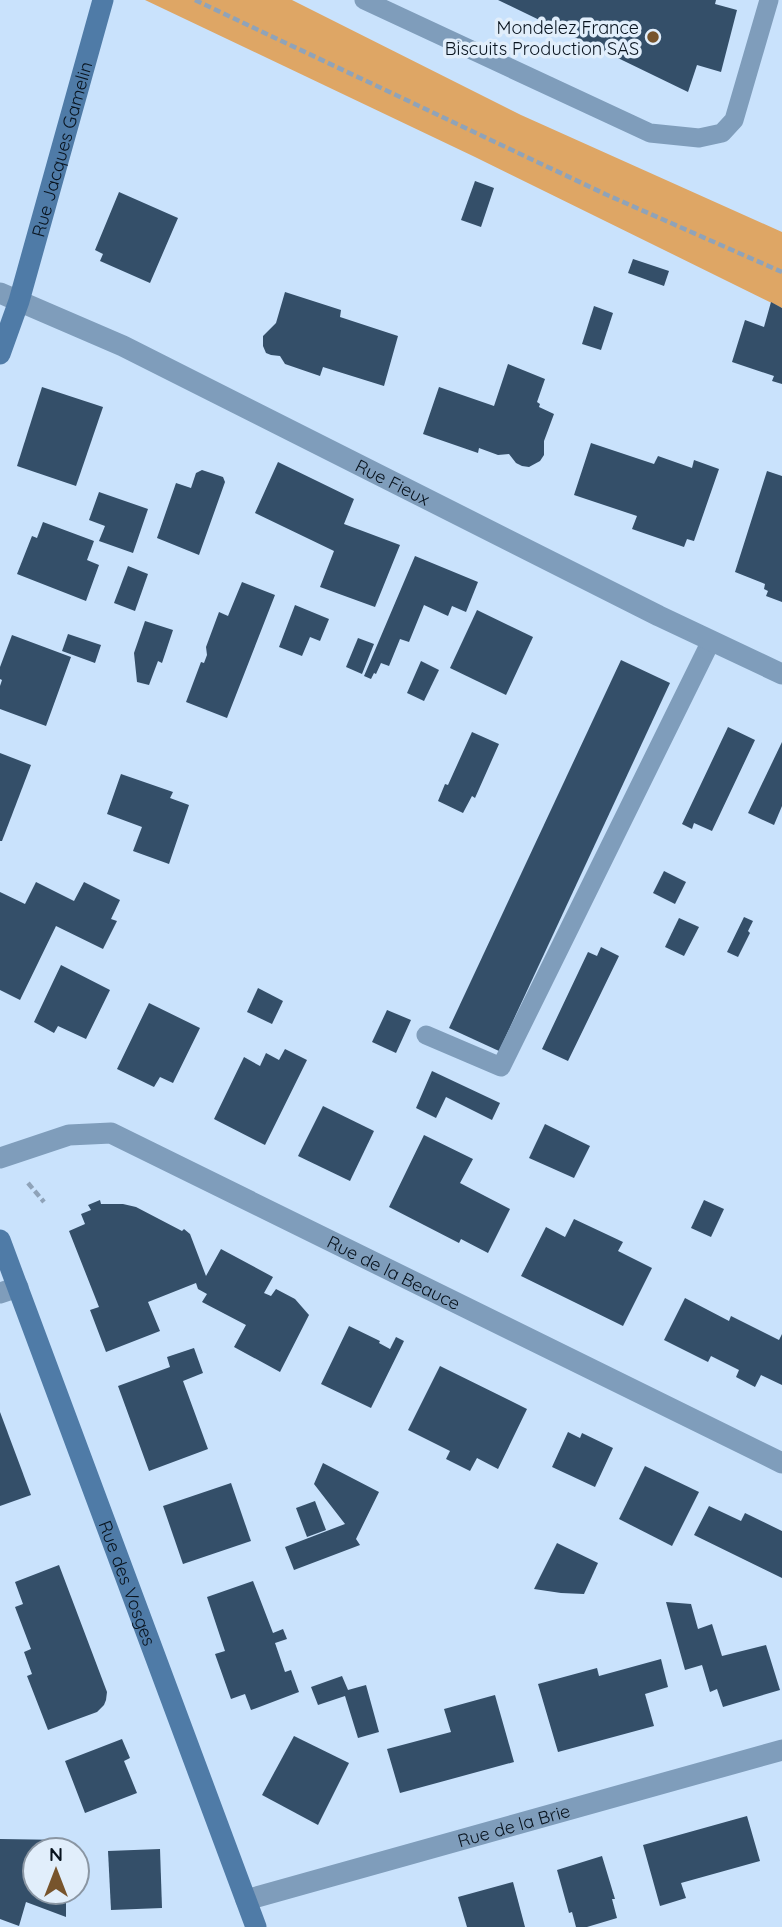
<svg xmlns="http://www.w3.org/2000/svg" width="782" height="1927" viewBox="0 0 782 1927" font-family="Quicksand,sans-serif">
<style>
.green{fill:#dea665}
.building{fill:#344f69}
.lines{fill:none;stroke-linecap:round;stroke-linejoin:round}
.path{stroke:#8fa3b9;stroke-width:4.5;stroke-dasharray:7 3.5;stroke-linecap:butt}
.lane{stroke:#7f9dbb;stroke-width:19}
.street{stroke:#7f9dbb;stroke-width:21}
.secondary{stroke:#4f7ba7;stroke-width:21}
.poi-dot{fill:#77542c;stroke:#e1eefb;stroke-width:2.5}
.labels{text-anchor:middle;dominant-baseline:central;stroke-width:7;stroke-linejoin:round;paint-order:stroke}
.poi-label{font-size:18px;fill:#08131e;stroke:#e1eefb;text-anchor:end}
.street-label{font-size:18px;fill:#08131e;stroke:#e1eefb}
</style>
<rect width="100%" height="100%" fill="#c9e2fc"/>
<path class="green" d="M145,0H292L521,115L782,232V308L475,157Z"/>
<g class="building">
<path d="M498,0H716L715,4L737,10L721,72L697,65L688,92Z"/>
<path d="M475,181L494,188L481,227L461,220Z"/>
<path d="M119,192L178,218L150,283L100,261L103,254L95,250Z"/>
<path d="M633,259L669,271L664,286L628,273Z"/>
<path d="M285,292L341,310L340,317L398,336L384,386L323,367L320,376L285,364L280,356L271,355L266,353L263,346V336L276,323Z"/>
<path d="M771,302L782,308V384L772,381L774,376L732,362L745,320L764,327Z"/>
<path d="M594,306L613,313L601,350L582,344Z"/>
<path d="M508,364L545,379L537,402L540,404L539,407L554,414L544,441V455L540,461L529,467L522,466L516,463L509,454L498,455L479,448L478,453L423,434L439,387L494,406Z"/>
<path d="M42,387L103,407L76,486L17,466Z"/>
<path d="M591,443L654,464L658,456L692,468L694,460L719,469L694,541L687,539L684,547L632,529L637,516L574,495Z"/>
<path d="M278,462L354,499L344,524L400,545L375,607L320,587L334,551L255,513Z"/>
<path d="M202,470L223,477L225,482L199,555L157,538L176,483L191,488L196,473Z"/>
<path d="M767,471L782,476V602L766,596L768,591L764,589L765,584L735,572Z"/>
<path d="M99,492L148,509L133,553L99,541L105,526L89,520Z"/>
<path d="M43,522L94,541L87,560L99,565L86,601L17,574L32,536L37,538Z"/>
<path d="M415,556L478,582L466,612L452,606L448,616L424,605L409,642L400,639L389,666L381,663L376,674L374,673L371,679L364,676Z"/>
<path d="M128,566L148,574L135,611L114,603Z"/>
<path d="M242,582L275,595L227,718L186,702L201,662L204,663L207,655L206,647L219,612L228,616Z"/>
<path d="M295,605L329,619L320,641L310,637L302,656L279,647Z"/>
<path d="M477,610L533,637L506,695L450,668Z"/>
<path d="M145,621L173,630L162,663L158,661L149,685L137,682L134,653Z"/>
<path d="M68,634L101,645L95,663L62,651Z"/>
<path d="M12,635L71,657L46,726L0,709V686L2,680L0,679V667Z"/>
<path d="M358,638L374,644L362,674L346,667Z"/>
<path d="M621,660L670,683L499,1051L449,1028Z"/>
<path d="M421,661L439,670L424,701L407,693Z"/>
<path d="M728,727L755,740L712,831L694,823L692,829L682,824Z"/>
<path d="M472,732L499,744L475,798L472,796L463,813L438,801L445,784L448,785Z"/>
<path d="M782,742V806L774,825L748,813Z"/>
<path d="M0,753L31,765L2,841H0Z"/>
<path d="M121,774L173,792L170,798L189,805L169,864L133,851L142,827L107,814Z"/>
<path d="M664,871L686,882L675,904L653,893Z"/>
<path d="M36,882L74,901L84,882L120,900L111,919L117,921L103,949L56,926L20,1000L0,990V892L25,904Z"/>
<path d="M744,917L753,921L748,931L750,933L738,957L727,952Z"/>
<path d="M679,918L699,927L684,956L665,947Z"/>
<path d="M601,947L619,956L568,1061L542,1049L588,952L597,956Z"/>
<path d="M61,965L110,990L86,1039L58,1026L54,1033L34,1022Z"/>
<path d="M258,988L283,1001L272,1024L247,1012Z"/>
<path d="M149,1003L200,1028L173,1083L160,1077L154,1087L117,1069Z"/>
<path d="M387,1010L411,1020L396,1053L372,1042Z"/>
<path d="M285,1049L307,1060L265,1145L214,1119L244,1057L260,1066L266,1053L279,1060Z"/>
<path d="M432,1071L500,1103L492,1120L446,1097L436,1118L416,1108Z"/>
<path d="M323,1106L374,1131L350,1181L298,1156Z"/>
<path d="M545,1124L590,1146L574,1178L529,1158Z"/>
<path d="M424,1135L473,1159L460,1183L510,1209L488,1253L461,1239L459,1243L389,1207Z"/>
<path d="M100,1200L101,1204H123L136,1207L182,1231L184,1229L190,1234L206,1276L221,1249L273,1277L264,1293L271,1296L276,1289L295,1299L309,1315L280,1372L234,1347L246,1325L202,1302L207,1294L198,1289L196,1283L148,1302L160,1331L106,1352L90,1310L99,1307L69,1231L85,1224L81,1214L91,1210L88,1205Z"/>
<path d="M704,1200L724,1209L711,1237L691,1228Z"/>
<path d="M574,1219L623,1242L618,1251L652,1268L623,1326L521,1276L546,1227L565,1237Z"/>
<path d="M685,1298L729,1321L731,1316L779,1340L782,1334V1385L761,1375L755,1387L736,1377L739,1370L711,1356L708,1362L664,1340Z"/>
<path d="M349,1326L380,1341L379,1343L390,1349L396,1337L404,1341L371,1408L321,1384Z"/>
<path d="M194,1348L203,1373L183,1381L208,1449L149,1471L118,1386L170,1367L167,1357Z"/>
<path d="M440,1366L527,1409L498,1469L477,1458L470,1471L446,1459L450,1451L408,1430Z"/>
<path d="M0,1412L31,1495L0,1506Z"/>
<path d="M568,1432L580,1438L582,1433L613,1448L595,1487L552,1467Z"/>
<path d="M323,1463L379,1492L356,1539L360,1545L294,1570L285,1547L345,1524L314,1484Z"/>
<path d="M645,1466L699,1492L672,1546L619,1519Z"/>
<path d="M231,1483L251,1541L183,1564L163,1506Z"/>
<path d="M315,1501L326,1530L307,1537L296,1508Z"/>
<path d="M709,1506L741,1521L745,1513L782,1531V1578L694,1535Z"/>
<path d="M557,1543L598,1563L584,1594L561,1593L534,1589Z"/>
<path d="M59,1565L107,1692L106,1700L104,1705L97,1712L48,1730L27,1676L32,1674L24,1652L31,1649L15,1607L23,1604L15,1582Z"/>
<path d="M253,1581L273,1633L283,1629L287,1639L275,1643L285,1672L291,1670L299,1692L251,1710L245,1694L231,1699L215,1654L225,1651L207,1597Z"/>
<path d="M666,1602L691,1604L698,1629L712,1624L722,1656L766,1645L780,1690L723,1707L717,1689L710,1692L702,1665L685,1670Z"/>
<path d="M661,1659L668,1687L645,1694L654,1726L558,1752L538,1684L597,1668L599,1676Z"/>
<path d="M342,1676L348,1690L366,1685L379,1732L358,1738L345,1696L318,1705L311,1687Z"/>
<path d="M495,1695L514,1762L400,1793L387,1749L451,1732L444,1709Z"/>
<path d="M294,1736L349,1763L318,1825L262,1795Z"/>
<path d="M122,1739L130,1758L124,1761L137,1793L85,1813L65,1761Z"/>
<path d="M747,1816L760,1861L681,1883L686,1898L660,1906L643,1845Z"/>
<path d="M0,1839L66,1840V1850H35V1892H66V1917L26,1902L19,1926L0,1919Z"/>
<path d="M160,1849L162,1908L111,1910L108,1851Z"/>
<path d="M602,1856L615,1899H612L617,1918L587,1927H576L572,1912L569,1913L557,1870Z"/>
<path d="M513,1882L525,1927H467L458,1897Z"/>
</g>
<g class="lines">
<g class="path">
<path d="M195,0L605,194L782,272"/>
<path d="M28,1183L44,1202"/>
</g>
<g class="lane">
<path d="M364,0L650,133L699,138L722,133L734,120L769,0"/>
<path d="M426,1035L501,1067L711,641"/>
</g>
<g class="street">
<path id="s1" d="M0,293L123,346L659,616L782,674"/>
<path id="s2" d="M0,1158L69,1135L111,1133L782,1463"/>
<path d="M0,1293L18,1287"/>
<path id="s3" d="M246,1900L782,1750"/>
</g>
<g class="secondary">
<path id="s4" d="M0,354L19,301L103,0"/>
<path id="s5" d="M0,1240L256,1927"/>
</g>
</g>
<circle class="poi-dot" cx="653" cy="37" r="7"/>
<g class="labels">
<g class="poi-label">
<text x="639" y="27">Mondelez France<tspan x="639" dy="21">Biscuits Production SAS</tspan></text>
</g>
<g class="street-label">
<text stroke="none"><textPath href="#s4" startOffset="214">Rue Jacques Gamelin</textPath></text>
<text stroke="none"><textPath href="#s1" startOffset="436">Rue Fieux</textPath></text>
<text stroke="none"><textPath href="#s2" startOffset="430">Rue de la Beauce</textPath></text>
<text stroke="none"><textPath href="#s5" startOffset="366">Rue des Vosges</textPath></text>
<text stroke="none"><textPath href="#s3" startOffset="278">Rue de la Brie</textPath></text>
</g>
</g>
<g transform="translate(56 1871)"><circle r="33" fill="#e1eefb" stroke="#8a96a3" stroke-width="2"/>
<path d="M0-5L12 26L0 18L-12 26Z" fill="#77542c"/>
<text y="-10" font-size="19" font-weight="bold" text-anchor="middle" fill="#08131e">N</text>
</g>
</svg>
